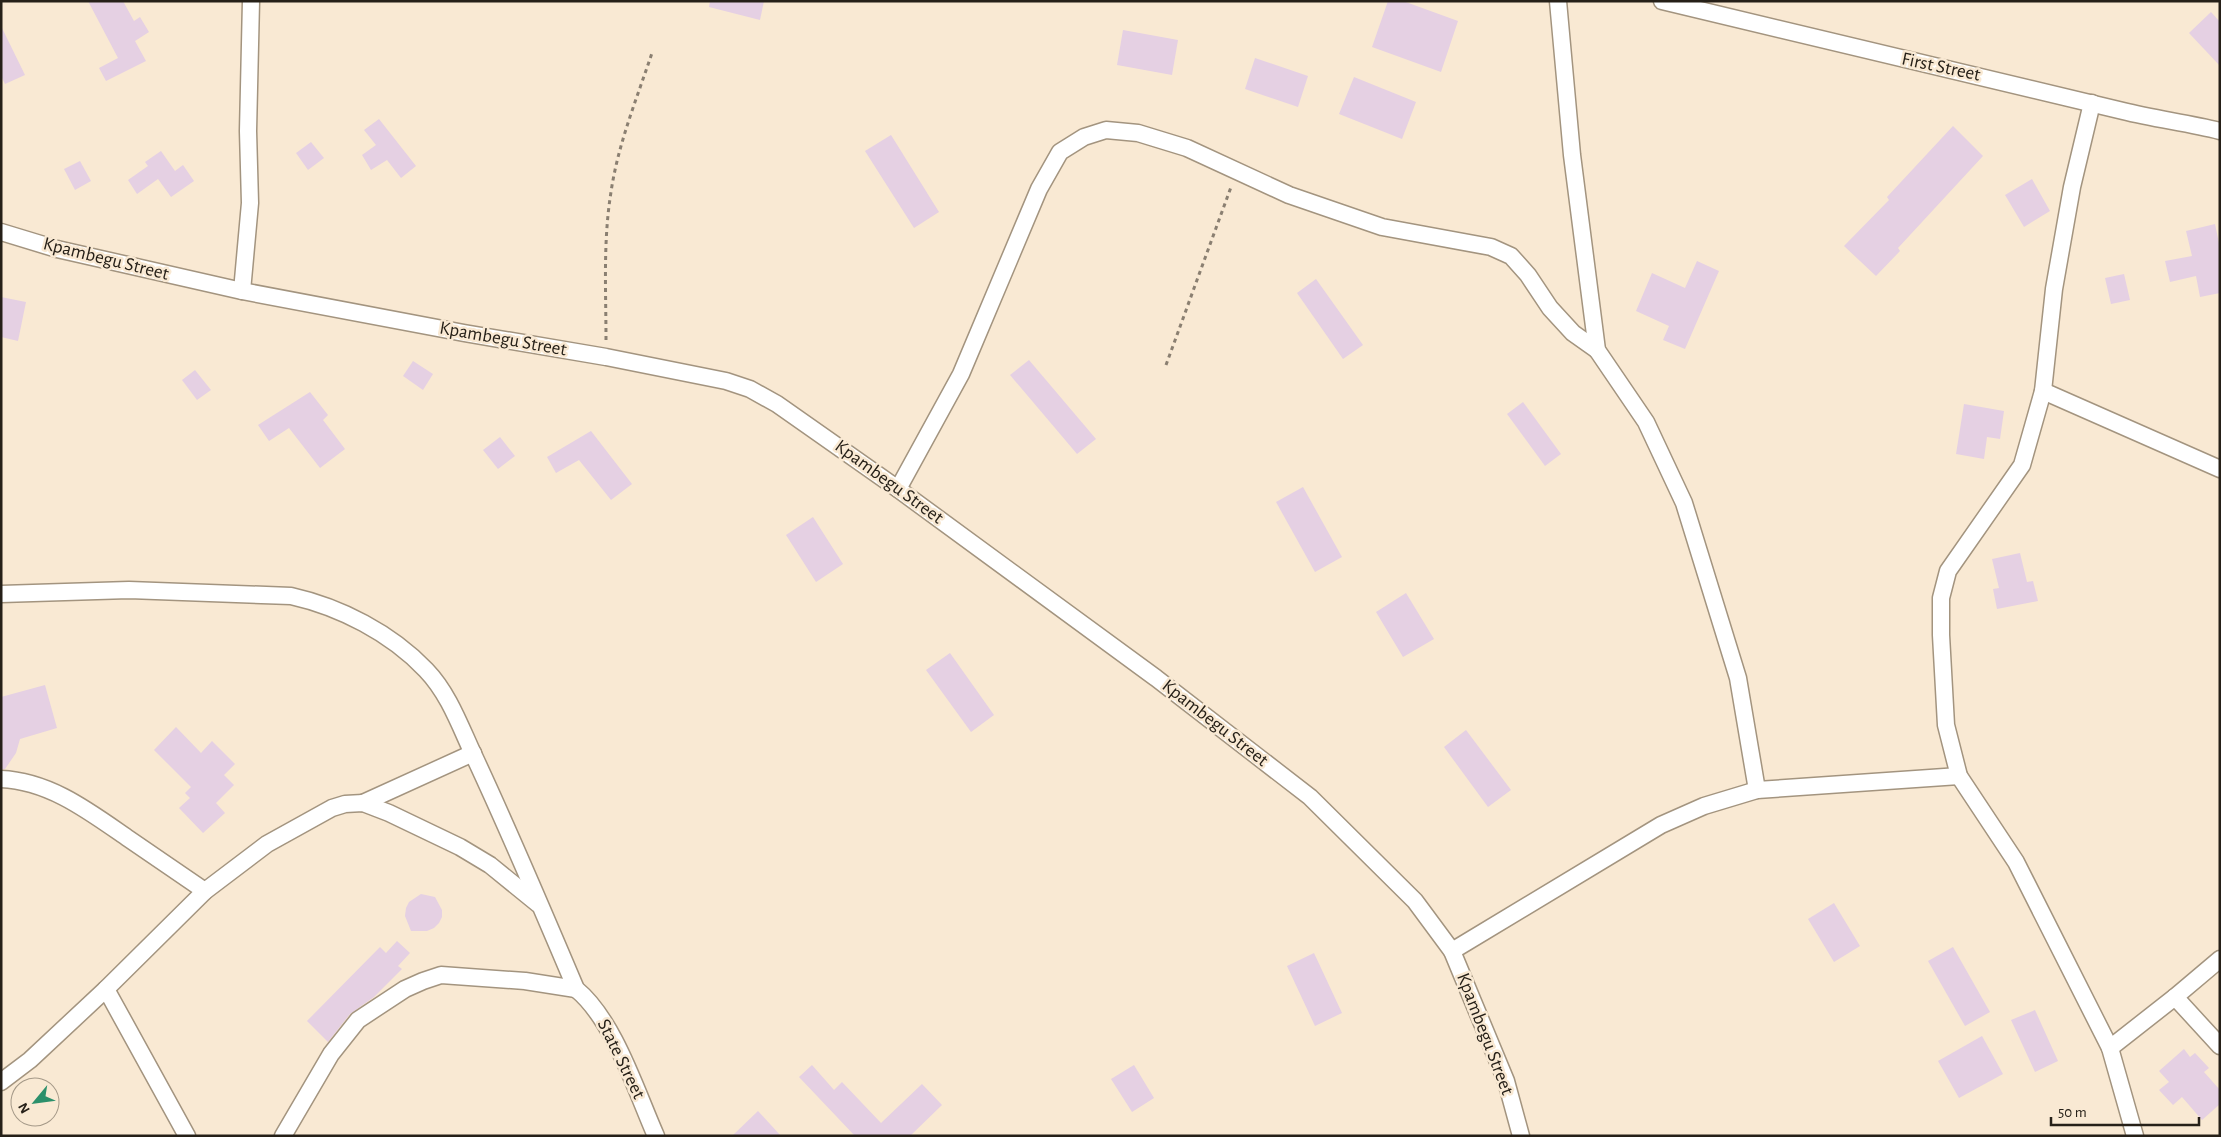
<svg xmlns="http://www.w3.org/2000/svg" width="2221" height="1137" viewBox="0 0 2221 1137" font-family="'Alegreya Sans',sans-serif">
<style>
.building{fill:#e5d0e3}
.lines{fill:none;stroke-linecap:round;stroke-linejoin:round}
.street-casing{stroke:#a3947f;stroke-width:19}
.path{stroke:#8a7f71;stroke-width:3;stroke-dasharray:4 4;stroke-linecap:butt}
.street{stroke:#fff;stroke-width:16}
.labels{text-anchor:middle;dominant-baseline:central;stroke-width:5;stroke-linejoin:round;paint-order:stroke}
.street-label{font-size:19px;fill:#262018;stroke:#f9e9d3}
</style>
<rect width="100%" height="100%" fill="#f9e9d3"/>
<g class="building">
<path d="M88,1H123L134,21L140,17L149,32L135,41L146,61L106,81L99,68L118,58Z"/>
<path d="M710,1H764L760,20L709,7Z"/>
<path d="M1388,1H1403L1458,21L1441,72L1372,47Z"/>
<path d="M2211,12L2220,22V66L2189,33Z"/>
<path d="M1,26L25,75L5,84L1,76Z"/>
<path d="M1123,30L1178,40L1172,75L1117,65Z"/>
<path d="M1255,58L1308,76L1298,107L1245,89Z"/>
<path d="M1354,77L1416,102L1402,139L1339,114Z"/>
<path d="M379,119L416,166L401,178L387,160L371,170L362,155L376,145L364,130Z"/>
<path d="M1953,126L1983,156L1898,248L1900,251L1876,276L1844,246L1889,200L1887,197Z"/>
<path d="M891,135L939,212L914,228L865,151Z"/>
<path d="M311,142L324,158L308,170L296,153Z"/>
<path d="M161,151L175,171L183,165L194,181L171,197L158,179L137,194L128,180L148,166L145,162Z"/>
<path d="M80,161L91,181L75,190L64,169Z"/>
<path d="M2032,179L2050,211L2024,227L2005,195Z"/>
<path d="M2215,224L2220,248V293L2200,297L2196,276L2170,282L2165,261L2192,256L2186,231Z"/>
<path d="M1697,261L1719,271L1685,349L1663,340L1669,326L1636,311L1652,273L1685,288Z"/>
<path d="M2124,274L2130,300L2111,304L2105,278Z"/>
<path d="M1316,279L1363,345L1343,359L1297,293Z"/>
<path d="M1,297L26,302L18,341L1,337Z"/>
<path d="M1029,360L1096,439L1077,454L1010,375Z"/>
<path d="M413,361L433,374L423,390L403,376Z"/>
<path d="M195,370L211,390L197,400L182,380Z"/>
<path d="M310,392L328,415L323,420L345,449L320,468L289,428L269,441L258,425Z"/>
<path d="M1523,402L1561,454L1545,466L1507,414Z"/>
<path d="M1964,404L2004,411L2000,439L1987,437L1984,459L1956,454Z"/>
<path d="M591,431L632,484L611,500L579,460L556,473L547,457Z"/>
<path d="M500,437L515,456L498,469L483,450Z"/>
<path d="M1303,487L1342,557L1315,572L1276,502Z"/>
<path d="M813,517L843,564L816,582L786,535Z"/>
<path d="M2020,553L2027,582L2033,581L2038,601L1997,609L1993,589L1999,588L1992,559Z"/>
<path d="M1406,593L1434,639L1403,657L1376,612Z"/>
<path d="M950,653L994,715L971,732L926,670Z"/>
<path d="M45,685L57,728L20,739L16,753L5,769H1V697Z"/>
<path d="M176,727L201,753L212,741L235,764L224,775L234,785L216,803L225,813L203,833L179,808L190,798L185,793L191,787L154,750Z"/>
<path d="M1466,730L1511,790L1488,807L1444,747Z"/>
<path d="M421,894L435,897L442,910V917L439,923L434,928L427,931H411L405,916L406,908L409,902Z"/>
<path d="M1834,903L1860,946L1834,962L1808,919Z"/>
<path d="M397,941L410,953L398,966L402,969L374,997L350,1014L328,1042L307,1021L380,947L386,953Z"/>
<path d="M1953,947L1990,1012L1965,1026L1928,961Z"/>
<path d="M1314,953L1342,1013L1315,1026L1287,966Z"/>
<path d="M2035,1010L2058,1061L2035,1072L2011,1020Z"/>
<path d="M1982,1036L2003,1074L1959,1098L1938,1061Z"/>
<path d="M2184,1049L2190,1057L2195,1053L2209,1068L2204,1072L2220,1090V1104L2202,1120L2182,1097L2173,1105L2159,1090L2169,1082L2159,1071Z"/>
<path d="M812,1065L834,1090L842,1082L881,1123L922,1084L942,1105L910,1136H855L799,1077Z"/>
<path d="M1134,1065L1154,1098L1132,1112L1111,1079Z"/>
<path d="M758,1111L781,1136H732Z"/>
</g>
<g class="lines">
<g class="street-casing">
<g id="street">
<path d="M1558,1L1572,155L1597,350L1646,422L1684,503L1738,678L1757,790"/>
<path d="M1662,1C1816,38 1970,73 2123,111C2155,119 2188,123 2220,131"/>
<path d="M2092,103L2072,187L2054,289L2043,391L2022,465L1948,571L1941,598V635L1946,725L1959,776L2016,862L2110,1048L2135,1136"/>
<path d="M1,232L57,249L242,291L464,333L606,357L726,381L750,389L777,404L898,489L1156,678L1310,797L1415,901L1452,951L1506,1081L1521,1136"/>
<path d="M242,291L250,203L248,131L251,1"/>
<path d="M2043,391L2220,469"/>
<path d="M898,489L961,374L1039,189L1060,152L1084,137L1106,130L1138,133L1187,148L1289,195L1382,227L1491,247L1511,256L1528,275L1550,308L1573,333L1597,350"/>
<path d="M1,594L129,590L291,596C340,607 391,633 426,670C449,694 460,726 474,756C510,833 543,911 576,989C614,1020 636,1091 656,1136"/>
<path d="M1,779C50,781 90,812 129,839C154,856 180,874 205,891"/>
<path d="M363,803L473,753"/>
<path d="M1452,951L1661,825L1704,806L1757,790L1959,776"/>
<path d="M106,989L187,1136"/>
<path d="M2175,997L2220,1046"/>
<path d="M2110,1048L2175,997L2220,959"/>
<path d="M1,1082L30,1060L106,989L205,891L267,844L332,808L345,804L363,803L389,813L460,847L490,865L538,904"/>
<path d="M283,1136L331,1054L358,1020L405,989L423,981L441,975L525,981L576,989"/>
</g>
</g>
<g class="path">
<path d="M606,340C606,291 603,241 611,192C618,144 637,98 652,53"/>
<path d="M1166,365L1231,187"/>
</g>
<use href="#street" class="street"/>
</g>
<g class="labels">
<g class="street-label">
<text transform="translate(1941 67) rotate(12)">First Street</text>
<text transform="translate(106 259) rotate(14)">Kpambegu Street</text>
<text transform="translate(503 339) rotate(10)">Kpambegu Street</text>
<text transform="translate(889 482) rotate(36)">Kpambegu Street</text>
<text transform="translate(1215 723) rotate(38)">Kpambegu Street</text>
<text transform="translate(1485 1034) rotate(69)">Kpambegu Street</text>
<text transform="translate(621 1059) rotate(64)">State Street</text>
</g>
</g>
<rect width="2221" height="1137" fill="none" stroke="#262018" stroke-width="5"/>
<g transform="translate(35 1102) rotate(241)"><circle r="24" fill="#f9e9d3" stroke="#a59988"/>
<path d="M0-4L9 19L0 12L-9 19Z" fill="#2c906b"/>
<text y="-8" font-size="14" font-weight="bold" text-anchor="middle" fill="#262018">N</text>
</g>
<path d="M2051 1117v8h148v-8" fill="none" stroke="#262018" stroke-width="2.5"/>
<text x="2058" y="1117" font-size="15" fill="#262018" stroke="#f9e9d3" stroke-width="4" paint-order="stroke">50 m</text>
</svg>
